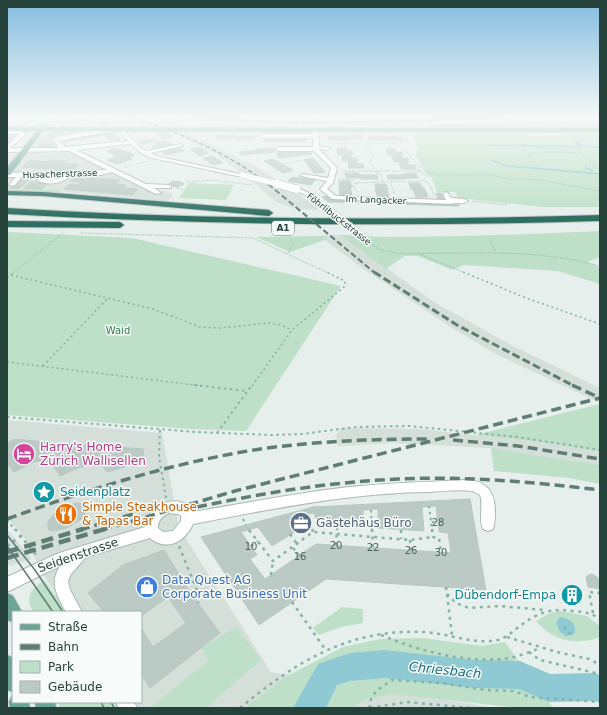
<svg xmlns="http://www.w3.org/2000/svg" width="607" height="715" viewBox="0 0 607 715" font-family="'DejaVu Sans',sans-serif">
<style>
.built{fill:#d4dfda}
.green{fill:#bfe0c8}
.water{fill:#8ec9d4}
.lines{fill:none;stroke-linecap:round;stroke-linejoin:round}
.stream{stroke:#8ec9d4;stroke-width:1.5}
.river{fill:#8ec9d4;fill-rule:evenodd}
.building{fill:#bbcac4;stroke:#b8c9c2;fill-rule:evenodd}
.minor-casing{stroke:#a8b8b2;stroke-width:2}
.major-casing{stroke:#c2cac8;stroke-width:2}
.highway-casing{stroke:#c2cac8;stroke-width:2}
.path-far3{stroke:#86b3a5;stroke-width:1;stroke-dasharray:1 1.5;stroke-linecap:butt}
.path-far2{stroke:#86b3a5;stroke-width:1.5;stroke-dasharray:2 3;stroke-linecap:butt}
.path-far1{stroke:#86b3a5;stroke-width:2;stroke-dasharray:2.5 3.5;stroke-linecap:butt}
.path{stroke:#86b3a5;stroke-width:2.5;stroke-dasharray:3 4.5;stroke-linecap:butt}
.minor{fill:#fff;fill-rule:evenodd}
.major{fill:#6aa596;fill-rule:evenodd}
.highway{fill:#2f6f62;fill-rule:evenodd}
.tram{stroke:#5f7d75;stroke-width:1.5}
.rail-far4{stroke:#5f7d75;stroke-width:1.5;stroke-dasharray:4.5 2.5;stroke-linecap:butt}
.rail-far3{stroke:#5f7d75;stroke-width:2;stroke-dasharray:6 3;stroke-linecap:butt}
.rail-far2{stroke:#5f7d75;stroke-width:3;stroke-dasharray:8 3.5;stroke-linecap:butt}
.rail-far1{stroke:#5f7d75;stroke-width:3.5;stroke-dasharray:10 5;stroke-linecap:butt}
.rail{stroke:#5f7d75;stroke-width:4.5;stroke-dasharray:12 6;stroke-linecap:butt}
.minor-bridge-far1-casing{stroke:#a8b8b2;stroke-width:6;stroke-linecap:butt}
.minor-bridge-casing{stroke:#a8b8b2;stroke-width:9;stroke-linecap:butt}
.path-bridge{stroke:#86b3a5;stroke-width:1;stroke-dasharray:1 1.5;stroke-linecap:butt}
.minor-bridge-far1{stroke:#fff;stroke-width:5.5}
.minor-bridge{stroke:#fff;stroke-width:8}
.labels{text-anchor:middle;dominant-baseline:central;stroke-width:3;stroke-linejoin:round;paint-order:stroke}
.far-street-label{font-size:9px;fill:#24423a;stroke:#f7fbf9}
.shield{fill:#f7fbf9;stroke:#637a73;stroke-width:1}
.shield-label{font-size:9px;font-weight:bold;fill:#24423a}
.park-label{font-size:10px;fill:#2d7a4b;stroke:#f7fbf9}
.near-number-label{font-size:10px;fill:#4a645c}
.near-hotel-label{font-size:12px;fill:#b23c85;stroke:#f7fbf9;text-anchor:start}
.near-culture-label{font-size:12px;fill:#0d838f;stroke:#f7fbf9;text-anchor:start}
.near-food-label{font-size:12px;fill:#c56008;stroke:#f7fbf9;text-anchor:start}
.near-service-label{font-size:12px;fill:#4e5e75;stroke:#f7fbf9;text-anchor:start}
.near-street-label{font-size:12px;fill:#24423a;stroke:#f7fbf9}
.near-shop-label{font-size:12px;fill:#366cbe;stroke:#f7fbf9;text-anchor:start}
.near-water-label{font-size:13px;font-style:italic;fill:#1c6f80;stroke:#f7fbf9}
</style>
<rect width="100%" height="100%" fill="#e6efeb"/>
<g class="built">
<path d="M119,117H139L165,125H146Z"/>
<path d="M153,117L290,121L442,117H600V128L353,127L351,123L252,124Z"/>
<path d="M60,131H94L56,141L158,190L171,192L173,196L167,201L54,191H7V151L30,149L43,135Z"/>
<path d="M172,132H186L257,167L322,210L292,208L276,202L239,171L208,150Z"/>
<path d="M322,235H340L434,302L511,345L600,388V403L496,354L457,331L368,272L325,240Z"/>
<path d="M7,420L162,433L179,528L271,672L496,708H135L131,702H141V612H68L46,579L22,534L7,518Z"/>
<path d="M341,428L420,429L547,443L600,452V465L490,448L393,443L338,446L336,435Z"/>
<path d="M7,529L32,559L10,566L7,562Z"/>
</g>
<g class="green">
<path d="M412,132H518L531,136L600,133V207H543L458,198L455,192H437L432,179H434L428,176L415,154L418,149Z"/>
<path d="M189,183L234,185L226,200L179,198Z"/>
<path d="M7,188H10L60,190L58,194L7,193Z"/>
<path d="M600,231V257L587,262L600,267V284L558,271L464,265L453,270L418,256H405L386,269L340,235C356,235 372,237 389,237C459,237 530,234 600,231Z"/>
<path d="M7,232L132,238L341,286L246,431L190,429L7,415Z"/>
<path d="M323,236L325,240L290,252L256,237Z"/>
<path d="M600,404V452L547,443L475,435Z"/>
<path d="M491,448L600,465V484L569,478L494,471Z"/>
<path d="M44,580L68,612H33C24,595 32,590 44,580Z"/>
<path d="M342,607L363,609V623L341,627L319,635L313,628Z"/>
<path d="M561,611L587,616L600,626V635L598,638C573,645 553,641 536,621L552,612Z"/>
<path d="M236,627L261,660L206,708H153L152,706L209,660L201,648Z"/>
<path d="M423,638L482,646L505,642L553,708H518L392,694L365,700L351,708H244L287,676L343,647L380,639Z"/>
<path d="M59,702H117L120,708H59Z"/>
</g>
<path class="water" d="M560,617C569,618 578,624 574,634L566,636L560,632L556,623Z"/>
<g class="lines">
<g class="stream">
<path d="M579,140L580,142L577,143L579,146"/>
<path d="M488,145L600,147"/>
<path d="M491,160L507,166L600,174"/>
<path d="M586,166L585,168L592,170L591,173"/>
</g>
<path class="river" d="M384,650L475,660L520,661L550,674L595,673L600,675V703L595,701L549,702L519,689L475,688L384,678L350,681L337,685L326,708H293L318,664L350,653Z"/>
</g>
<g class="building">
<path d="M83,117H92L90,119L79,122H68Z"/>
<path d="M109,117V124L99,125L100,118Z"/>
<path d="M163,119L180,120L175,124L158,122Z"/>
<path d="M581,120H600V126H587Z"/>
<path d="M521,121H565L570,126L525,125Z"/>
<path d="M503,122L506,126H441L440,123Z"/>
<path d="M166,132L173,137L164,139L158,134Z"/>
<path d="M51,133L59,132L72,133L49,139H44Z"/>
<path d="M109,133H114L120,140H110L103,135Z"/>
<path d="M109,133L110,134L64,142L62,139Z"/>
<path d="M10,135L17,137L7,145V136Z"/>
<path d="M216,135H236L235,139H215Z"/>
<path d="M346,135H361L362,139H346Z"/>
<path d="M236,136H255V140H235Z"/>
<path d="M328,136H346V140H329Z"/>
<path d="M368,136H386L387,140H369Z"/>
<path d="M386,137H402L403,140H387Z"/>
<path d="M265,138H285V142H264Z"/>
<rect x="285" y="138" width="20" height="4"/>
<path d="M153,139L156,141L141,144L139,141Z"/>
<path d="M167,141L173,145L155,149L152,147L158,145L155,143Z"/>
<path d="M41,142H49L53,144L51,147H37Z"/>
<path d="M200,147L209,153L199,156L190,149Z"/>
<path d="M116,148L135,155L130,158L132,159L117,164L107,160L117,157L107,151Z"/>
<path d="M180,148L184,151L166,155L162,152Z"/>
<path d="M272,148L275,152L241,155L239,152Z"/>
<path d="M337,148H346V151H352L353,155H338Z"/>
<path d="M386,149H395V152H401L403,155H388Z"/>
<path d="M309,150L312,154L279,158L276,153Z"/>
<path d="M342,155H351V158H357L358,161H343Z"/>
<path d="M392,155H401V158H408L409,162H394Z"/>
<path d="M213,156L223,163L213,165L203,158Z"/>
<path d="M273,159L282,164L293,170L283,173L264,161Z"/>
<path d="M314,159L325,172L314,173L304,160Z"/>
<path d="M36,160L45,162L51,160L66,161L63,164H79L72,171L23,167L27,162Z"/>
<path d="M348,161H356L357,164H363L364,168H349Z"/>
<path d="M399,162H407L408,165H415L416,169H401Z"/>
<path d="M345,173H359V178H346Z"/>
<path d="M416,173L418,178H405L403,174Z"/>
<path d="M359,175H377L378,179H360Z"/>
<path d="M387,175H404L405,179H388Z"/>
<path d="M76,176L120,180L116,184L126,185L123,188L138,189L132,195L64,189L70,184L78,185L81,182L70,181Z"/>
<path d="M23,177L31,178L19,188H10Z"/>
<path d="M292,177L315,180L311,185L288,181Z"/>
<path d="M174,181L181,182L184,184L178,187L170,186L169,183Z"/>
<path d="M339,181H350L352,187H340Z"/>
<path d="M31,182L48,183L42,189L24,188Z"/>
<path d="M409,183H420L422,188L411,189Z"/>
<path d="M375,184H386L388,190H376Z"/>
<path d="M339,187H350L352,195H340Z"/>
<path d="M422,188H424L428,197H416L413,189Z"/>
<path d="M375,190H387L389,197H378Z"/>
<path d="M436,193H441L444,200H438Z"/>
<path d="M327,196L336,200L458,203L459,206L329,202L322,197Z"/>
<path d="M15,439L46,442L47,446L57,447L65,443L97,446L100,450L111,451L116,447L143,449L145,461L107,472L103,467L90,465L80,467L60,476L51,462L36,461L14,472L7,463V443Z"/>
<path d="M470,499L486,590L326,579L259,625L201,537L313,507ZM436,506L439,532L448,533L451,553L316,544L265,579L250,559L257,555L241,532L258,527L272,546L303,527L299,516L314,513L318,524L363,527V510L378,509V528L424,531L422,507Z"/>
<path d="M75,503L84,504L86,507V515L83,518L67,528L52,531L48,529V522L54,514Z"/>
<path d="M164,550L191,594L220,633L150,688L141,674V628L153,647L186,623L168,597L141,616V612H104L88,593L123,565Z"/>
<path d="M590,574L594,575L598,578L600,589L588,587L586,577Z"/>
<path d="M562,588L580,591L582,602L563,599Z"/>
</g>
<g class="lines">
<g class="minor-casing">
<g id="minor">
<path d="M7,117H15L7,121Z"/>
<path d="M303,117H319L316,119Z"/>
<path d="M600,117V120L435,124L426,125L428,129L425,131L423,130L420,124L435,120Z"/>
<path d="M45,118L47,121L25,128L22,126Z"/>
<path d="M49,120L62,125L63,126L60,128L47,123Z"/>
<path d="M313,128L318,129L319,146L331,148L328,150L319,149L337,168L333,183L327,189L336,196L446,200L443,194L446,192L448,193L451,198L465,199L468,201C464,205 455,202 450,204L332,199L320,189L327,181L300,176L303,174L328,178L331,168L314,151H278L275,149L278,147H313V138H261L258,136L261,134H313Z"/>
<path d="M99,129H110L113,131L58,141L64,145L63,147L128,141L119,131L122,129L141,148L147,151L180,144L183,146L151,153L156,156L245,175L242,177L152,158L142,154L131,144L76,150L146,184L169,185L171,186V188H154L161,193L156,194L112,172L101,175H71C64,184 46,186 37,180C45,175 55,182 64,176L20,177L21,178L14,186L9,185L16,177H7V173L107,170L69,151L7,152V145L19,134H7V130H19L26,134L10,148H57L58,145L52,141L56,137Z"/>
<path d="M296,187L309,193L332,211L327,212L305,195L294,190L293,189Z"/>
<path d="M464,480C485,480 495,490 495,511C495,517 495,523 493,529L488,531L483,529C478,519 484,506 480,495L473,491C458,489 443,491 428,492C349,493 271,509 193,524C185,542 167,552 150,538L86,557L71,574L68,581L70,590L82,612H66C57,595 49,584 60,566L7,592V577L59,553L145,527C146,505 181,490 193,512C245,503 297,493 349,487C387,483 426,482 464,480ZM169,513L178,514L181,516V521L173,531L163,532L158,528C158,520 162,516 169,513Z"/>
<path d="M116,702H134L137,708H119Z"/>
</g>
</g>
<g class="major-casing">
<g id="major">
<path d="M44,124L46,125V127L600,128V132L43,131L10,175H7V168L37,131H7V127H40Z"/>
<path d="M7,593L13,596L22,612H13V622L7,620Z"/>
<path d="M7,655L13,658V692L7,690Z"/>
<path d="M13,694V702H29L30,708H10L9,702Z"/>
<path d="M35,702H55L56,708H36Z"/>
</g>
</g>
<g class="highway-casing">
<g id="highway">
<path d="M7,191L43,192L269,210L273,213L269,216L43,196L7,195Z"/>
<path d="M7,208C205,220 402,221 600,215V221C402,227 205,225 7,214Z"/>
<path d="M7,221L120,222L124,225L120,228L7,227Z"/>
</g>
</g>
<g class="path-far3">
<path d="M291,117L296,119L294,121"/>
<path d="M525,137L521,140L535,168L600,174"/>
<path d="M574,137L582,154L600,170"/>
<path d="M137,138L148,137"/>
<path d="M332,143H393L406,151L421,168L418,171"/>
<path d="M393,143L407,141L406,136"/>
<path d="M524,145L552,149L557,153"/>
<path d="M577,145L591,144"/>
<path d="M256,149L270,148"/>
<path d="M364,149L370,151L374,156L370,162L374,168L369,171"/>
<path d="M529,154L551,152L582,153"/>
<path d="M282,164L314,158"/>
<path d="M124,167L148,161"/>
<path d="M342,171H425L435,175H491L510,179L540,180L600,191"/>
<path d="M376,171V173L381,174L383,182H390"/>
<path d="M418,171L427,176L423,181L429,183L434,195"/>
<path d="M338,179L353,180L356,183L383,182"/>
<path d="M187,182L212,180L252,185"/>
<path d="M356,183L353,186L357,192"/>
<path d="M177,188L184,190"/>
<path d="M394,193L390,182L423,181"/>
<path d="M473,201L508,205"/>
<path d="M81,233L253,238L328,273"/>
<path d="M366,240L379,249L395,253C466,255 530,247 600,266"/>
<path d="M490,241L496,252"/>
<path d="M288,253L294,242"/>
<path d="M419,254L465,273"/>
<path d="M13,273L63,233"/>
</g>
<g class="path-far2">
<path d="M463,272L526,298L600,324"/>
<path d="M11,275L153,309L200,327L221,328L268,323L281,325L292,330"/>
<path d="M7,278L14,272"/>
<path d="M7,362L202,386"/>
<path d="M43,366L108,298"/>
<path d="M252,386L292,330L345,286V281L326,272"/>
</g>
<g class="path-far1">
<path d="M194,385L247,391"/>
<path d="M7,417L196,432L271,435L302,434L356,427L410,426L517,437L600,450"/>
<path d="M160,430L159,456L166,498"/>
<path d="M217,433L252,385"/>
<path d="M429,506L432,530"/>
<path d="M371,510L372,530"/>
<path d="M307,514L312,530"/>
<path d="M243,519L246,525"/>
<path d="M7,520L15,530"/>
<path d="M432,522H438"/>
<path d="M337,530V525"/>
</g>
<g class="path">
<path d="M15,529L38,557"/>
<path d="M312,529L313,532"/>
<path d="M372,529L373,547"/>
<path d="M432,529L433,537L439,538L441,552"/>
<path d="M249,530L273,561L313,532L410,540L433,537"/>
<path d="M401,530V539"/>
<path d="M290,534L297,544"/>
<path d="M410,540L411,550"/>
<path d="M336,545L337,529"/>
<path d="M7,546L21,536"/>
<path d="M179,546L200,598L198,603"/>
<path d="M251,546L258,541"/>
<path d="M293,548L300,556"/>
<path d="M271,575L273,561"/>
<path d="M446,587L452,635"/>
<path d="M447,594L456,603L469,608L500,606L544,610"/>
<path d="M292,602L325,649"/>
<path d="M593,613L589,592L599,593V589"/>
<path d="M564,627L574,638"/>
<path d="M381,635C420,651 460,662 503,659C515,658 529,652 541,648"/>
<path d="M507,637L557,652L589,659L600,665"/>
<path d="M529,652L540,660L600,674"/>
<path d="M240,708C296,662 347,629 423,632C447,633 473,645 498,640C505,638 511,633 516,629C537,613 547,608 574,611C584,612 592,613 600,619"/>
<path d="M370,708L369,703L376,691L392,680L442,683L485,690L514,691L530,697L600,702"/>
<path d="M370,708L407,702L471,708"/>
</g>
<use href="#minor" class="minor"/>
<use href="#major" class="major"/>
<use href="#highway" class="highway"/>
<g class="tram">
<path d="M7,535L35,570L63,612"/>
<path d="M7,546L53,612"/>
<path d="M101,702L104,708"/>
<path d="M111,702L114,708"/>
</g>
<g class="rail-far4">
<path d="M127,117C178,131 227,152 269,185"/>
<path d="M169,117L302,123L579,117"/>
</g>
<path class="rail-far3" d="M268,184L375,273"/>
<path class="rail-far2" d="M374,272L457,325L574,386"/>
<g class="rail-far1">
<path d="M572,385L600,398"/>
<path d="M453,440L518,446L600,459"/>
<path d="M197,507C263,493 330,482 398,479C466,476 533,482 600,490"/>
<path d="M7,519C92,488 178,461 267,448C322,441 376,439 431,439"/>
<path d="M80,530L133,514"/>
<path d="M102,530L235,491L600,398"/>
</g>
<g class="rail">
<path d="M7,552L83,529"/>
<path d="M7,558L105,529"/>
</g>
<g class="minor-bridge-far1-casing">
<path id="minor-bridge-far1" d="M242,175L282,185"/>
</g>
<g class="minor-bridge-casing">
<g id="minor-bridge">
<path d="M278,184L296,189"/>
<path d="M329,211L360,235"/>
</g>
</g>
<path class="path-bridge" d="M33,121V123"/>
<use href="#minor-bridge-far1" class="minor-bridge-far1"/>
<use href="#minor-bridge" class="minor-bridge"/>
</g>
<linearGradient id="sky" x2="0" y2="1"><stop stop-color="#84bce0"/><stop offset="0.54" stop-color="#f4f8f6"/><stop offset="1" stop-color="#f4f8f6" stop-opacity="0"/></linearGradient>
<rect width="607" height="217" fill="url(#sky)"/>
<defs>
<g id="hotel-disc" transform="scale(1.15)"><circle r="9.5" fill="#d1479c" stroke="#f7fbf9"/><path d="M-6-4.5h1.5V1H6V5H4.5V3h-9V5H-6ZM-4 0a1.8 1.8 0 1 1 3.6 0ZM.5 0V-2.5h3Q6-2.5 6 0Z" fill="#fff"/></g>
<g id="sight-disc" transform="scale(1.15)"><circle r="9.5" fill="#0f9aa8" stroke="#f7fbf9"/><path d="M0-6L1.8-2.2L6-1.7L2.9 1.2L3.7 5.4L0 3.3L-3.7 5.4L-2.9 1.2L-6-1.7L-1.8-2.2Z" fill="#fff"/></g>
<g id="restaurant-disc" transform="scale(1.15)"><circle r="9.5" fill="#e8710a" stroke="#f7fbf9"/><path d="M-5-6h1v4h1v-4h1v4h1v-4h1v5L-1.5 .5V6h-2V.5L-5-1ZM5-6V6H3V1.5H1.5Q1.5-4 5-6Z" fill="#fff"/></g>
<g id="office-disc" transform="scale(1.15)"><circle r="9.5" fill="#5c6f8a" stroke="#f7fbf9"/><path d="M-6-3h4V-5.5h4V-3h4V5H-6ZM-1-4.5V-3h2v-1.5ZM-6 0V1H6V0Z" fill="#fff"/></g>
<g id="shop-disc" transform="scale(1.15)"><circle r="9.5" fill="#3f7fe0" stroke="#f7fbf9"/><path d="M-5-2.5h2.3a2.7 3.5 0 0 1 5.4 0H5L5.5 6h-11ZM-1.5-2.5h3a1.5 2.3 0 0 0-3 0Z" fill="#fff"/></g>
<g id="building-disc" transform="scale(1.15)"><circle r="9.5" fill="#0f9aa8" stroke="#f7fbf9"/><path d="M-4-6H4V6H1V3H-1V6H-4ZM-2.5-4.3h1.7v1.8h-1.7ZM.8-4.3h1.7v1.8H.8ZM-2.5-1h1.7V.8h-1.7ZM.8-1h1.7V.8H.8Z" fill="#fff"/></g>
</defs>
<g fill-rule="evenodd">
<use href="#hotel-disc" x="24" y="454"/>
<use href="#sight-disc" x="44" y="492"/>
<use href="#restaurant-disc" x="66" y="514"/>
<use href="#office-disc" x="301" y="523"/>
<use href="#shop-disc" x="147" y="587"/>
<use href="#building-disc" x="572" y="595"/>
</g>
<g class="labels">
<g class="far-street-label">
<text transform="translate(60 174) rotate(-2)">Husacherstrasse</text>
<text transform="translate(376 200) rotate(2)">Im Langacker</text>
<text transform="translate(339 219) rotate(38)">Föhrlibuckstrasse</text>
</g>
<rect class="shield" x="272" y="221" width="22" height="14" rx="3"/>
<g class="shield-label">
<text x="283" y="228">A1</text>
</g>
<g class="park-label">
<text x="118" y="330">Waid</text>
</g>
<g class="near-number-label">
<text x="438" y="522">28</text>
<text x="336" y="545">20</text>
<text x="251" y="546">10</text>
<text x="373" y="547">22</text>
<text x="411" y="550">26</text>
<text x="441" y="552">30</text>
<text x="300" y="556">16</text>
</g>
<g class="near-hotel-label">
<text x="40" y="447">Harry's Home<tspan x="40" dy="14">Zürich Wallisellen</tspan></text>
</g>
<g class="near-culture-label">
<text x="60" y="492">Seidenplatz</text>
<text x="556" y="595" text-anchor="end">Dübendorf-Empa</text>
</g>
<g class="near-food-label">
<text x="82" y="507">Simple Steakhouse<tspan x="82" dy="14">&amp; Tapas Bar</tspan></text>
</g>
<g class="near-service-label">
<text x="316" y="523">Gästehäus Büro</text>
</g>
<g class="near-street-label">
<text transform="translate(78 555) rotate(-19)">Seidenstrasse</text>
</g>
<g class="near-shop-label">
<text x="162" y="580">Data Quest AG<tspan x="162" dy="14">Corporate Business Unit</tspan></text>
</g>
<g class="near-water-label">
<text transform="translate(445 670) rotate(6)">Chriesbach</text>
</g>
</g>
<rect width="607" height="715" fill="none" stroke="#24423a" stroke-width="16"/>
<rect x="12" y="611" width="130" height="92" fill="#f7fbf9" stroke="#a3b1ad"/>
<rect x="20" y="624" width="20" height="6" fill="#6aa596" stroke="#a3b1ad"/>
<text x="48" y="631" font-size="12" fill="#24423a">Straße</text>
<rect x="20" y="644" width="20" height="6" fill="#5f7d75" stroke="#a3b1ad"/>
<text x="48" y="651" font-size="12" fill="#24423a">Bahn</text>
<rect x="20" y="661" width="20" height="12" fill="#bfe0c8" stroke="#a3b1ad"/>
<text x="48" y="671" font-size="12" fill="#24423a">Park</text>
<rect x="20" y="681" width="20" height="12" fill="#bbcac4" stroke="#a3b1ad"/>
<text x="48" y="691" font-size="12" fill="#24423a">Gebäude</text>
</svg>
